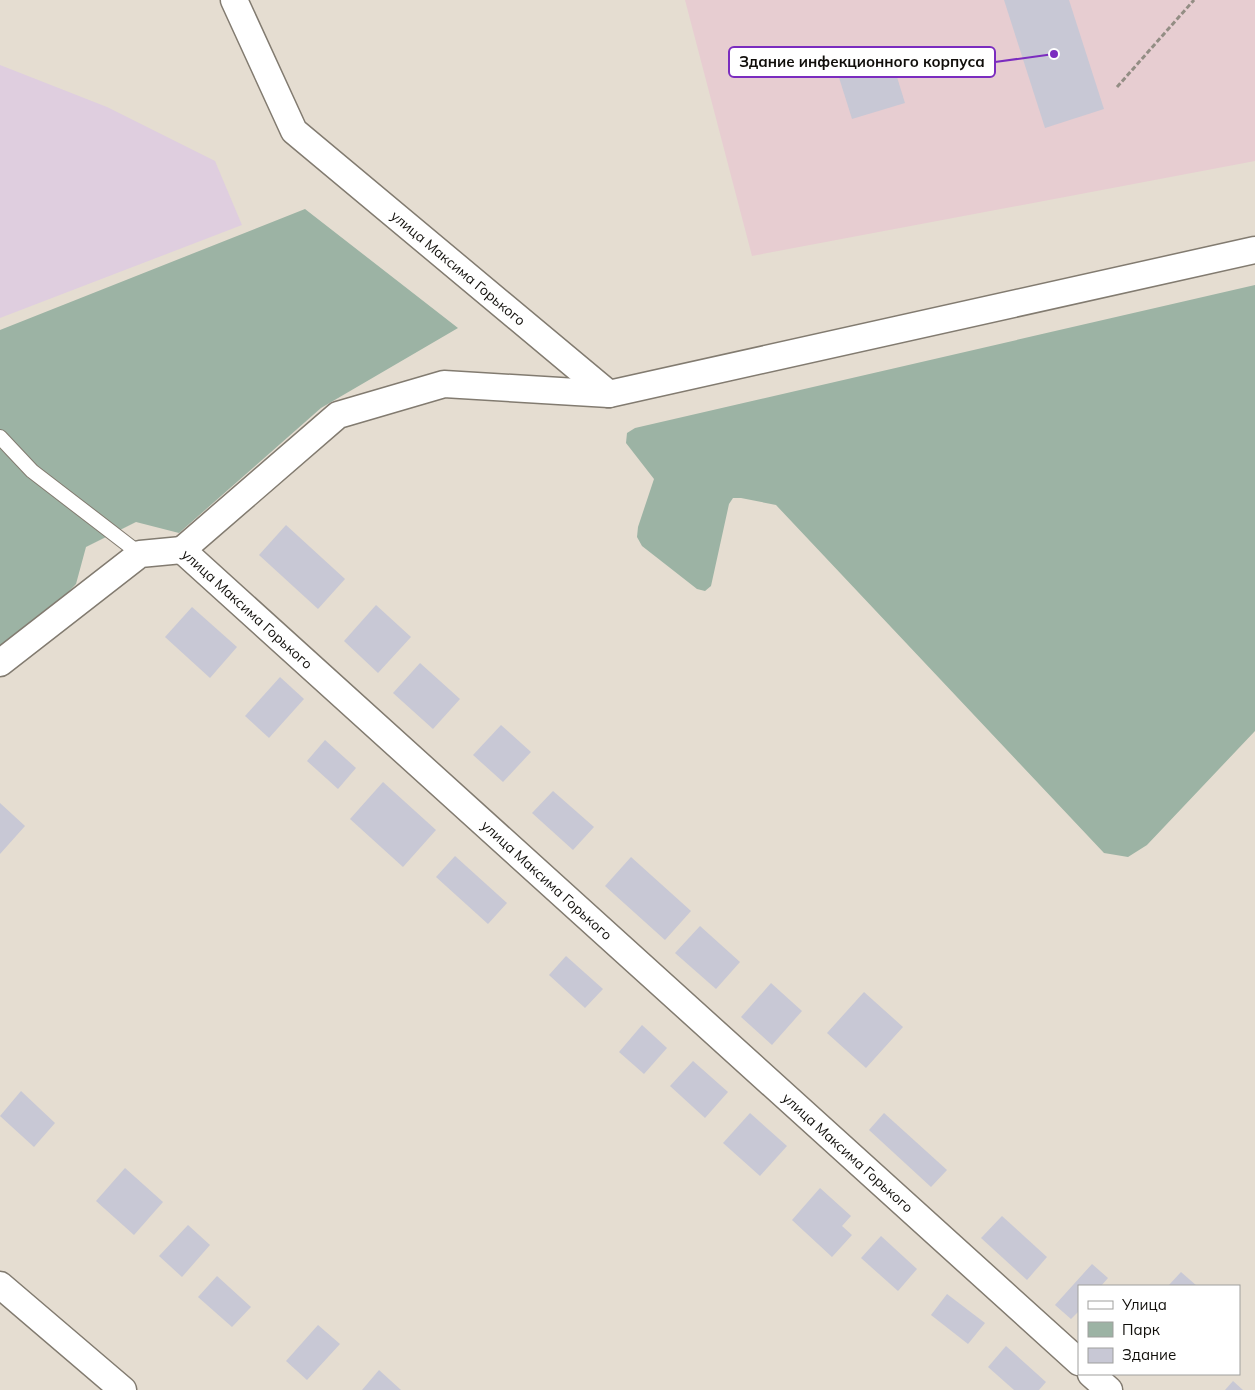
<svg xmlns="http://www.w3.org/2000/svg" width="1255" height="1390" viewBox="0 0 1255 1390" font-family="Mulish,sans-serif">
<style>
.industrial{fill:#dfcedf}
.medical{fill:#e7cdd1}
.green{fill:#9cb3a4}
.building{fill:#c8c8d5}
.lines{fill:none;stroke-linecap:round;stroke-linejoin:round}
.lane-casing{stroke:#827b70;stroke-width:16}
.street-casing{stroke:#827b70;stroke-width:29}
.path{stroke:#938d84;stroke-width:3;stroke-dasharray:5 2.5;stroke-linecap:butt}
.lane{stroke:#fff;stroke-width:14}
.street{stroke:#fff;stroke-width:26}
.labels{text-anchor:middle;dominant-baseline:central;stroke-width:5;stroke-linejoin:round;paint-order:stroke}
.street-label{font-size:14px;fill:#100e0a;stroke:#fff}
.leader{fill:none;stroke:#7b2cbf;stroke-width:2}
.callout-dot{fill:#7b2cbf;stroke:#fff;stroke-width:2}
.callout{fill:#fff;stroke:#7b2cbf;stroke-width:2}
.callout-label{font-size:15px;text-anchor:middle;font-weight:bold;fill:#100e0a}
</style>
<rect width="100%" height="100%" fill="#e5ddd1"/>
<path class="industrial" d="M0,65L107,107L215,161L242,225L0,318Z"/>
<path class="medical" d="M685,0H1255V161L752,256Z"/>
<g class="green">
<path d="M305,209L458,328L321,408L179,533L136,522L86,547L76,584L0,664V330Z"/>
<path d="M1255,285V731L1147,845L1128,857L1104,853L776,505L741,498H733L729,504L711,586L705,591L697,589L642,546L637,537L638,527L654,479L626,443L627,433L635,428Z"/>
</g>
<g class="building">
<path d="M1004,0H1069L1104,109L1045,128Z"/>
<path d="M889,51L905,103L852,119L836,68Z"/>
<path d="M286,525L345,579L318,609L259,555Z"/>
<path d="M376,605L411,637L378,673L344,641Z"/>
<path d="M192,607L237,647L210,678L165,637Z"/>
<path d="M420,663L460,699L433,729L393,693Z"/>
<path d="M280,677L304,699L269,738L245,716Z"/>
<path d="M501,725L531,752L503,782L473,755Z"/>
<path d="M325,740L356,768L338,789L307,761Z"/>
<path d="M383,782L436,830L403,867L350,819Z"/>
<path d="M553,791L594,827L573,850L532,813Z"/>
<path d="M0,803L25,826L0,854Z"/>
<path d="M455,856L507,903L488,924L436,877Z"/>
<path d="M631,857L691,911L665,940L605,886Z"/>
<path d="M700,926L740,962L716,989L675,953Z"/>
<path d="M566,956L603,989L585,1008L549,975Z"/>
<path d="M771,983L802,1011L772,1045L741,1017Z"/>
<path d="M864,992L903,1027L866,1068L827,1033Z"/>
<path d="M642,1025L667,1048L644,1074L619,1052Z"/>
<path d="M693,1061L728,1092L705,1118L670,1086Z"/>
<path d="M21,1091L55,1123L34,1147L0,1116Z"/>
<path d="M750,1113L787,1146L760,1176L723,1143Z"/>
<path d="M884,1113L947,1170L931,1187L869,1130Z"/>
<path d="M125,1168L163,1202L134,1235L96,1201Z"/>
<path d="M820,1188L851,1216L842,1226L852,1235L832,1257L792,1220Z"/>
<path d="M1002,1216L1047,1257L1027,1280L981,1238Z"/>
<path d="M188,1225L210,1245L182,1277L159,1256Z"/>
<path d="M881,1236L917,1269L898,1291L861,1258Z"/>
<path d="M1092,1264L1108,1278L1101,1286H1079V1311L1071,1319L1055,1305Z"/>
<path d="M1181,1272L1197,1286H1168Z"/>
<path d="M217,1276L251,1307L232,1327L198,1297Z"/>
<path d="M947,1294L985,1323L968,1344L931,1315Z"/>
<path d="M318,1325L340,1344L307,1380L286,1361Z"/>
<path d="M1006,1346L1046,1382L1039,1390H1014L988,1367Z"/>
<path d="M379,1370L401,1390H362Z"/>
<path d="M1233,1381L1243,1390H1225Z"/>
</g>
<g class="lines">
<g class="lane-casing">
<path id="lane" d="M0,437L32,471L140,554"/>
</g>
<g class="street-casing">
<g id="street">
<path id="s1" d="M234,0L294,131L609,394"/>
<path id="s2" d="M182,550L1079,1362"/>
<path d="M182,550L338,415L444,384L609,394L1255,250"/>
<path d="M0,663L140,554L182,550"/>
<path d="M0,1285L123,1390"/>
<path d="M1091,1374L1109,1390"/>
</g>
</g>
<path class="path" d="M1117,87L1194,0"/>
<use href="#lane" class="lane"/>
<use href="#street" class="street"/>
</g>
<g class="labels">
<g class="street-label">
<text stroke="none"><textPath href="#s1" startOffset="358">улица Максима Горького</textPath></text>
<text stroke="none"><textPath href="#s2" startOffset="88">улица Максима Горького</textPath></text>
<text stroke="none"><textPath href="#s2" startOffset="492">улица Максима Горького</textPath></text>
<text stroke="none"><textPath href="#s2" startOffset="898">улица Максима Горького</textPath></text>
</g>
</g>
<path class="leader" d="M1054 54L995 62"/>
<circle class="callout-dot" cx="1054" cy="54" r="5"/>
<rect class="callout" x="729" y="47" width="266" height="30" rx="5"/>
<g class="callout-label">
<text x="862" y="67">Здание инфекционного корпуса</text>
</g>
<rect x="1078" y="1285" width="162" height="90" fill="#ffffff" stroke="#9f9f9d"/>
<rect x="1088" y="1301" width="25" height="8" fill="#ffffff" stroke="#9f9f9d"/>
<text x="1122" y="1310" font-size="15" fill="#100e0a">Улица</text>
<rect x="1088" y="1322" width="25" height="15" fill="#9cb3a4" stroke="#9f9f9d"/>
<text x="1122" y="1335" font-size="15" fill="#100e0a">Парк</text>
<rect x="1088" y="1348" width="25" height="15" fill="#c8c8d5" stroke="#9f9f9d"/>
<text x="1122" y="1360" font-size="15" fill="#100e0a">Здание</text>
</svg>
